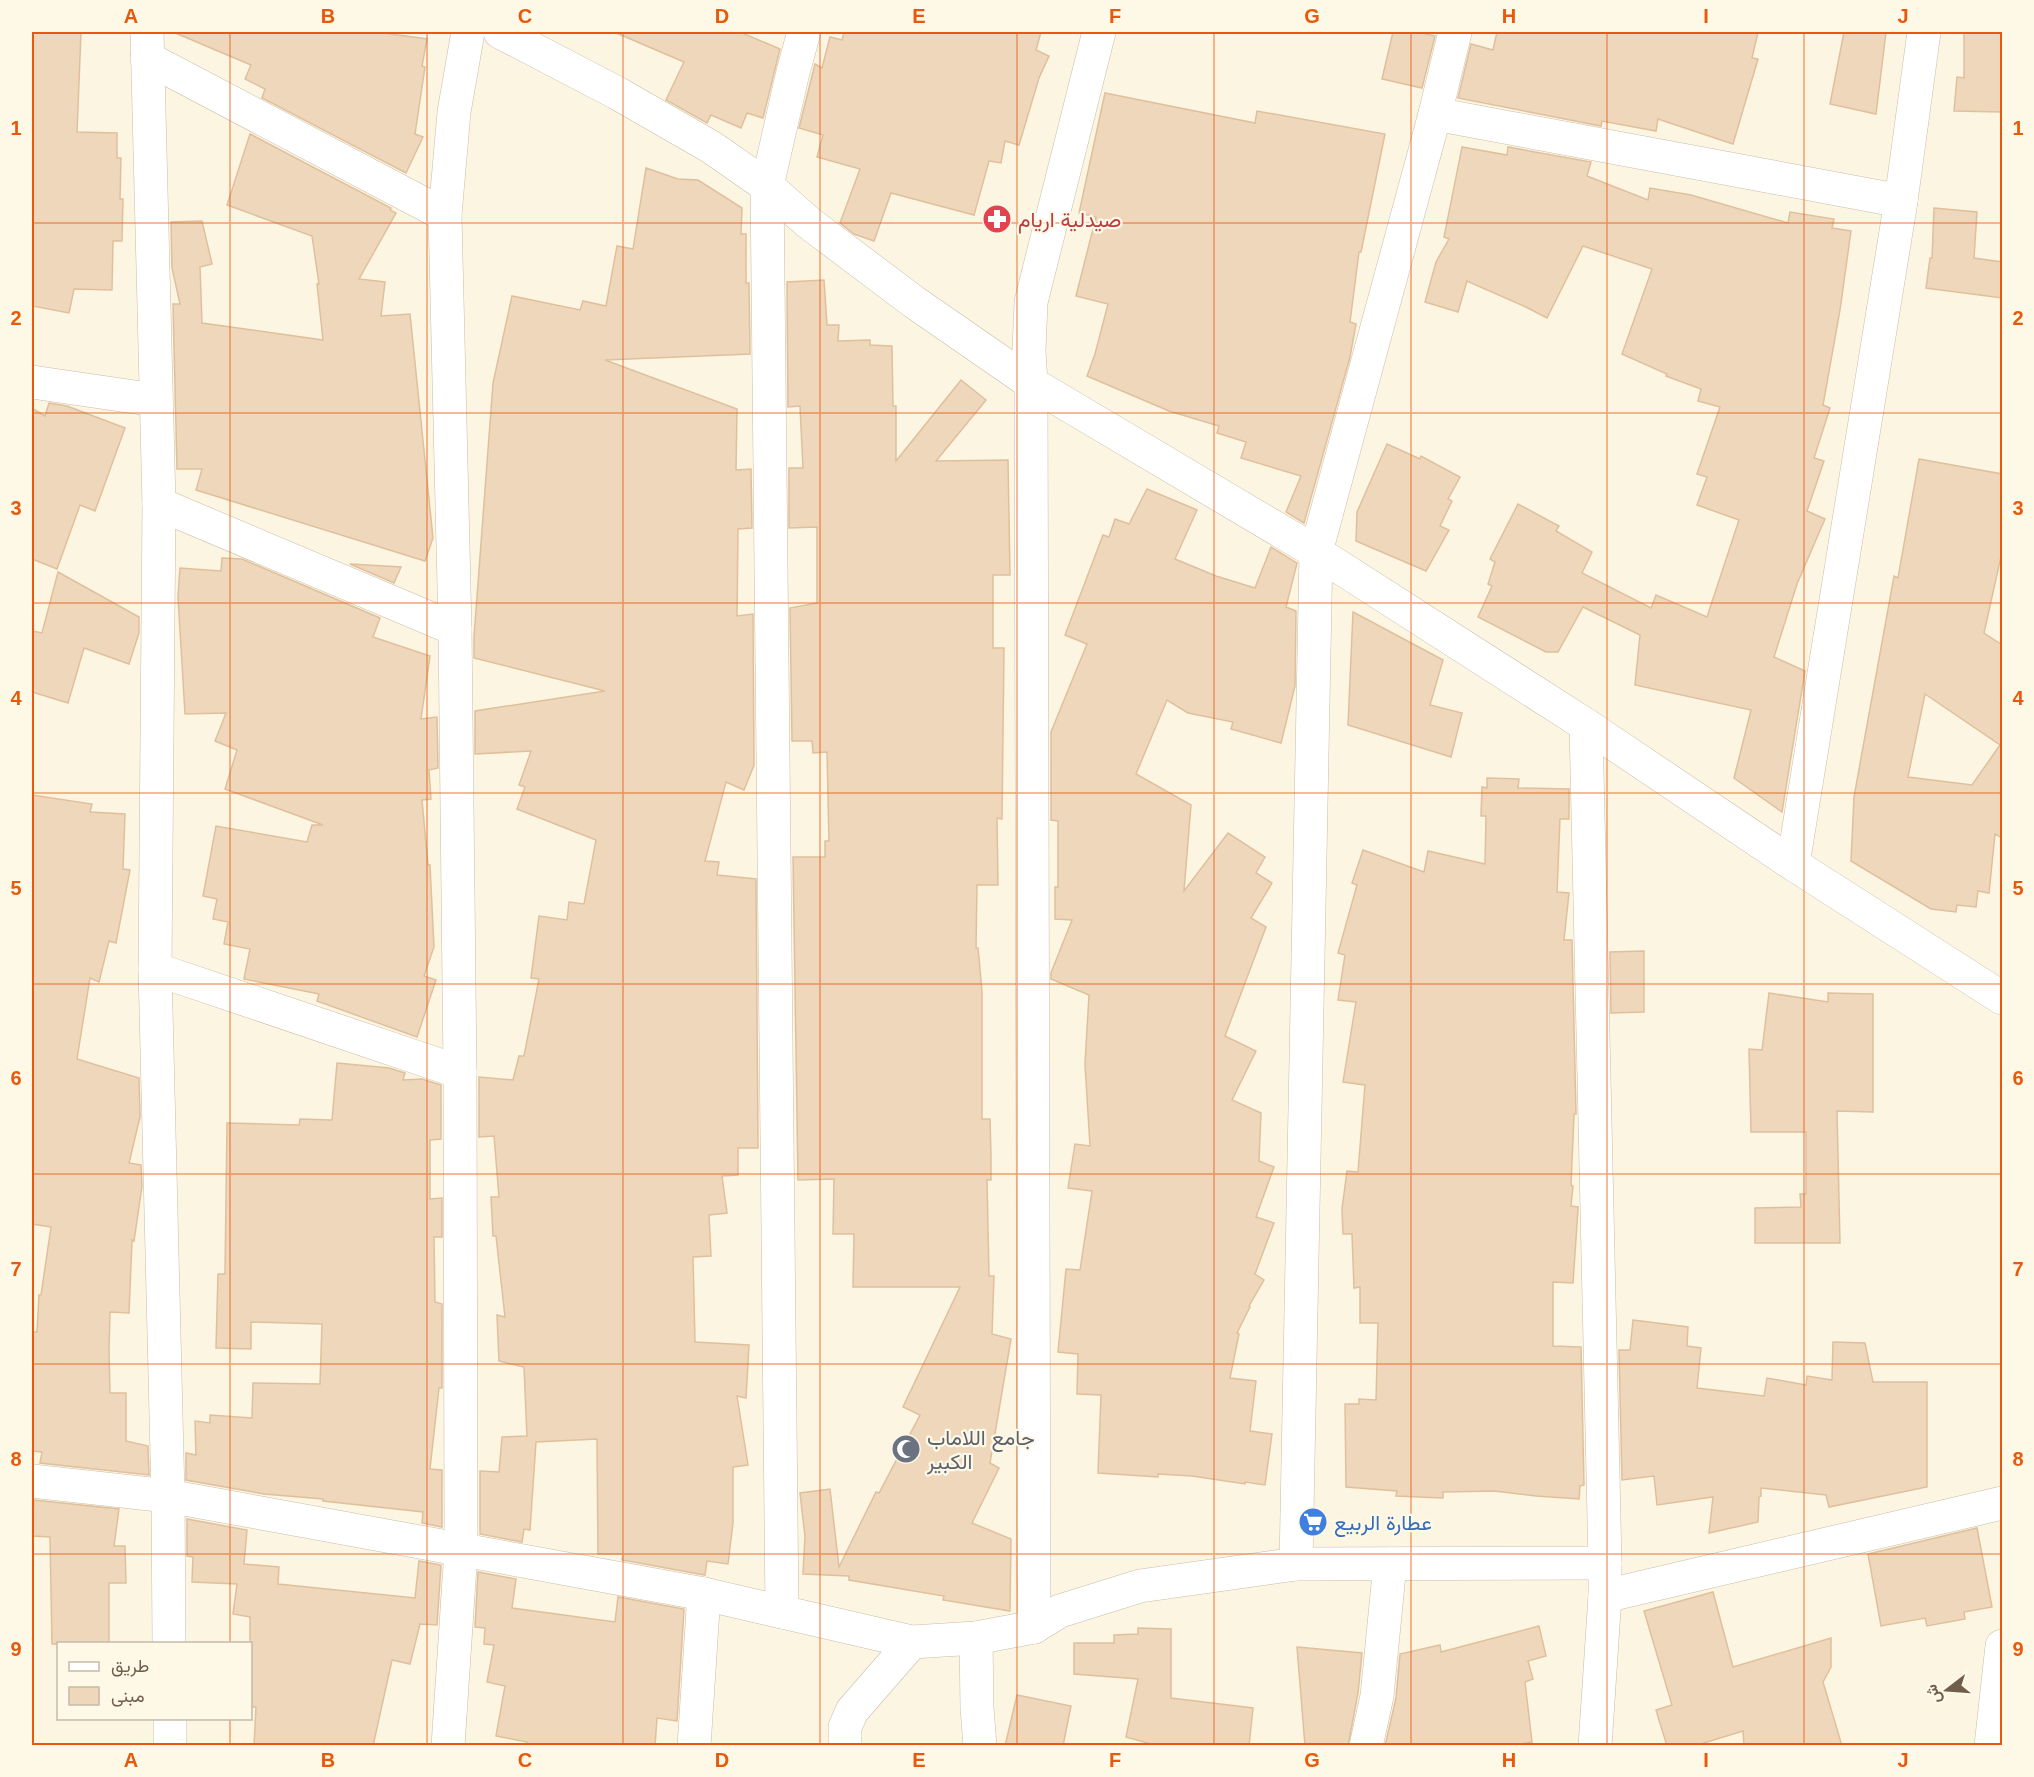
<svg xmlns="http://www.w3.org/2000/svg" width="2034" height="1777" viewBox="0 0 2034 1777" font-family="Helvetica,Vazirmatn,sans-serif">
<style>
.building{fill:#eed7bb;stroke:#e0c09c;stroke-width:1.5;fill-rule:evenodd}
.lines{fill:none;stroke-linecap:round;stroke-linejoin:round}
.minor-casing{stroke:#cabda9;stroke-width:34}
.minor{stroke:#fff;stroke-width:33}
.grid{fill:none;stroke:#e8590c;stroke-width:1.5;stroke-opacity:0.55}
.labels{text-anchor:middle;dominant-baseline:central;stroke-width:4.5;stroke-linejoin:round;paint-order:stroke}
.health-label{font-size:21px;fill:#be3a42;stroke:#fef8e7;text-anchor:start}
.worship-label{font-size:21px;fill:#5b616d;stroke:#fef8e7;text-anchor:start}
.shop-label{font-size:21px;fill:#366cbe;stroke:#fef8e7;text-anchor:start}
.neatline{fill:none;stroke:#e8590c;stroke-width:2}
.grid-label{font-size:20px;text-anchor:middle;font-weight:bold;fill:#e8590c}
</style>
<rect width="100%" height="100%" fill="#fbf5e2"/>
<g class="building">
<path d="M32,32H81L77,132L117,133V158H121L120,199H123L122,241H113L112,290L74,289L69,313L32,306Z"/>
<path d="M173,32H376L427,39L422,66L425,67L415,134L423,137L406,173L262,98L265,89L245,79L251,65Z"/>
<path d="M614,32H740L780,49L763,118L747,113L741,128L711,115L707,123L666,100L684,62Z"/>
<path d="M844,32H1041L1036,50L1049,56L1039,78L1019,145L1005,141L1001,163L989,161L974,215L891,193L874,241L854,234L840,223L860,169L817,157L823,135L799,128L815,64L822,68L830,37L842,40Z"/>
<path d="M1393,32H1417L1435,36L1422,88L1382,79Z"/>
<path d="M1497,32H1758L1752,58L1758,59L1733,144L1658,119L1656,131L1602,121L1601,126L1458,98L1471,44L1493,50Z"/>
<path d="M1844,32H1886L1876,114L1830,104Z"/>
<path d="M1964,32H2002V112L1954,111L1957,77L1964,78Z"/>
<path d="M1105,93L1255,123L1257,111L1385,134L1361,252H1359L1350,322L1356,324L1350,357L1304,523L1286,512L1301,476L1241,458L1246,442L1217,433L1219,426L1169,411L1087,376L1095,354L1108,304L1076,296L1096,217L1079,213Z"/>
<path d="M250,134L391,208L390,210L396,213L359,279L385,282L381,316L410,314L433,538L425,561L196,490L202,469H177L173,304H180L172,268L171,222L202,221L212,264L200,267L202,323L323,340L317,284H319L312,236L227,205Z"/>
<path d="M1462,147L1507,155L1508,147L1591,162L1587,176L1648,200L1650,188L1691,195L1788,223L1790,212L1834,219L1832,228L1851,231L1840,310L1823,405L1830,408L1814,458L1824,461L1807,511L1825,519L1797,584L1774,657L1805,671L1782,812L1734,778L1751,710L1635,685L1640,635L1583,607L1558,652H1546L1478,617L1492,586L1488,584L1495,562L1490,559L1518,504L1559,526L1556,531L1592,552L1582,573L1651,608L1656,595L1707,617L1739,520L1697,505L1707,477L1697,474L1720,407L1698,401L1701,389L1666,376L1667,374L1622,354L1652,269L1583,246L1547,318L1526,307L1467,281L1458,312L1425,302L1436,262L1449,239L1444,237Z"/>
<path d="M646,168L678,179L698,180L742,208L741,234H746V283H749L750,354L605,360L737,409L736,470L751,469L752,528L738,529L737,616L753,614L754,765L744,790L726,782L705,861L719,862L717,875L756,879L758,1148H738V1175L722,1176L727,1213L709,1215L711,1256L693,1257L695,1342L749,1345L746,1398L737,1396L748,1465L733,1467V1523L728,1564L707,1561L705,1575L622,1560L623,1554H598L597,1439L536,1442L530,1530L524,1529L522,1542L480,1534V1471L499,1472L502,1437L527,1436L524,1367L499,1361L497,1315L505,1317L496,1236H493L491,1197H499L494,1136L479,1137V1077L513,1080L519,1056H524L539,979L531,978L539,916L567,920L569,902L584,904L596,840L517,809L525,787L519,785L531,751L475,754V711L605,691L474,658V637L493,383L512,296L580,310L583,301L606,306L617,246L633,249Z"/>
<path d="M1934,208L1977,212L1974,258L2002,262V298L1926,288L1930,258H1932Z"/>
<path d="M824,280L827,325H839L838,341L870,340V345L892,346L893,406H896V461L961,380L986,400L936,461L1008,460L1010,575H993V648H1004L1002,819L997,818L998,885H977L976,948H978L982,991V1119H990L991,1154V1180H987L989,1276H994L992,1334L1011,1339L990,1463L999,1468L972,1523L1011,1539L1010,1611L943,1600L944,1596L849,1580V1576L803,1574L805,1536L800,1493L830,1489L839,1567L876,1492L879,1493L920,1415L903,1407L960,1287H853L854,1234H833L834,1179L798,1180L793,857H825V841H829L827,752L813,753L812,741H792L790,608L817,603V527L789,528V468H803L800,406L788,407L787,282Z"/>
<path d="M49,403L67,406L125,428L95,511L80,505L57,569L32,559V408L45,416Z"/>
<path d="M1387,444L1420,459L1421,456L1460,477L1448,499L1452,501L1440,526L1449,530L1426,571L1356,541L1357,512Z"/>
<path d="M1919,459L2002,474V552L1984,633L2002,645V838L1995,834L1989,893L1978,891L1976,907L1957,905L1956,912L1931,909L1851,861L1854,797L1894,576L1898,578ZM1925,694L2000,745L1972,785L1908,777Z"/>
<path d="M1147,489L1197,510L1175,559L1216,576L1255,588L1271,547L1297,563L1286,607L1296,611L1295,686L1281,743L1231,729L1233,722L1188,713L1167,700L1136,774L1191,805L1184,891L1228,833L1265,857L1256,873L1272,883L1251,918L1266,927L1225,1036L1256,1051L1232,1100L1261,1113L1259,1161L1274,1167L1256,1217L1274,1223L1255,1274L1264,1280L1249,1306L1250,1307L1237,1333L1239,1334L1230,1378L1256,1381L1250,1431L1272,1434L1265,1485L1245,1482V1484L1192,1476L1158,1474V1477L1098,1473L1101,1395L1077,1394L1078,1354L1058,1352L1066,1269L1080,1270L1092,1191L1068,1188L1075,1144L1090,1146L1085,1064L1089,995L1051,979V973L1072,920L1055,919V887H1058V821L1051,820V732L1087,644L1065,635L1103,535L1109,537L1115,519L1129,524Z"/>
<path d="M222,558L242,559L380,618L373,637L430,656L421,719L437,717L438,768L429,770L431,799L422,800L428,865H430L434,947L424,976L436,980L417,1037L317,1001L319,994L244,979L250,949L224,944L228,922L213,919L217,899L203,896L216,826L307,842L312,825H323L225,789L237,750L215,741L226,713L185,714L178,597L180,568L221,571Z"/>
<path d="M350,564L401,567L394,583Z"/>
<path d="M58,572L139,617V633L129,664L84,648L68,703L32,692V631L42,633Z"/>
<path d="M1353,612L1443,660L1430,705L1462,713L1451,757L1348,725Z"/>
<path d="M1487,778L1519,779L1518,788L1569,789V819H1560L1557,892L1569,893L1564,940H1572L1576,1114H1574L1571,1185L1573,1186L1571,1206L1578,1207V1209L1573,1283L1553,1282V1346L1581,1347L1584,1485L1580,1486L1579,1499L1536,1496L1494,1491L1443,1492V1498L1396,1496L1397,1491L1346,1487L1345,1404H1359V1399L1376,1400L1378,1323H1360V1287L1354,1288L1352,1234H1343L1342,1209L1347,1171L1358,1172L1365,1085L1343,1082L1356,1002L1338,1000L1345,955L1338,953L1357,885L1352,883L1363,850L1424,872L1428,851L1485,864L1486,816H1481L1482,787L1487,788Z"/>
<path d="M32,795L92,804L90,812L125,814L123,869L130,870L116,943L109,941L99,982L90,978L77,1059L139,1078L140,1117L129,1163L141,1165L142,1186L134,1241L132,1240L129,1313L110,1312L109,1351L110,1393H126V1441L148,1446L149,1475L40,1463L42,1452L32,1451V1332H37L39,1295H41L51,1227L32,1224Z"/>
<path d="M1644,951V1012L1611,1013L1610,952Z"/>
<path d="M1769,993L1828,1002V993L1873,994V1112L1837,1111L1840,1243H1755V1208L1801,1207L1800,1194H1806V1132H1751L1749,1049L1762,1050Z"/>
<path d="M337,1063L389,1068L405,1073L403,1080L422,1079L441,1085V1139L430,1140V1199L442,1198V1237H434L435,1302L442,1304V1388H439L430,1469L442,1470V1527L422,1523L423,1512L323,1501V1499L264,1494L186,1480V1453L196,1455L195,1421L210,1423V1415L252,1418L253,1383L320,1384L322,1324L251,1322V1349L216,1348L218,1274H225L227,1123L299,1125L300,1119L332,1120Z"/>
<path d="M1633,1320L1688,1327L1687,1346L1701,1348L1697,1388L1764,1396L1767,1378L1806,1385L1807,1376L1832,1380L1833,1342L1865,1343L1873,1382H1927V1487L1829,1507L1826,1495L1761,1488V1496L1759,1497L1758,1522L1709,1533L1713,1497L1657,1505L1654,1476L1622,1480L1619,1350H1630Z"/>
<path d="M34,1500L119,1509L114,1546H125L126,1583H109V1644H52L50,1537L32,1536Z"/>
<path d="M187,1519L247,1530L244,1564L279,1567L278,1584L415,1598L419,1561L441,1565L437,1625L420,1624L410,1664L392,1660L373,1746H254L256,1707H250V1617L233,1614L237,1584L192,1582L193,1557L187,1556Z"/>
<path d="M1977,1528L1992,1607L1964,1612L1965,1619L1927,1626L1925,1618L1881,1626L1868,1554Z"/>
<path d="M478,1572L516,1579L512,1608L615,1622L618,1597L684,1609L677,1721L657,1718L655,1746H527V1742L496,1736L505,1686L487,1682L494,1645L484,1644L485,1628L475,1627Z"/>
<path d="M1713,1592L1733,1667L1831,1638V1667L1823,1682L1842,1746H1744L1743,1731L1694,1746H1667L1656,1710L1672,1705L1644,1611Z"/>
<path d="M1539,1626L1546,1656L1528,1661L1533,1679L1525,1682L1532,1742L1505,1746H1385L1396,1698L1400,1654L1440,1645L1441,1652Z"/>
<path d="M1138,1628L1171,1629V1698L1253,1708L1249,1746H1158L1126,1737L1138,1679L1074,1674V1643H1114V1635L1138,1634Z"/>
<path d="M1297,1647L1362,1653L1358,1693L1348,1746H1305Z"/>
<path d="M1017,1695L1071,1706L1063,1746H1005Z"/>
</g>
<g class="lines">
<g class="minor-casing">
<g id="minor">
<path d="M147,32L159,504L155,969L168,1496L169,1644"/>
<path d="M500,32L617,93L711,147L767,186L809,223L914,302L1031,383L1316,552L1586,725L1793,864L2002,998"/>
<path d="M147,58L445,215"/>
<path d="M1435,114L1901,201"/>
<path d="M32,382L155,400"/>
<path d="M159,504L455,629"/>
<path d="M1586,725L1605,1563V1596L1595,1746"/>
<path d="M1793,864L1901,201L1924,32"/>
<path d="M155,969L460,1072"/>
<path d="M32,1481L168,1496L704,1594L912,1642L976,1638L1034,1627L1060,1611L1140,1586L1296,1564L1605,1563"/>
<path d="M1296,1564L1316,552L1435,114L1455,32"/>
<path d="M1605,1596L2002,1503"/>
<path d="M782,1612L767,186L793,72L804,32"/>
<path d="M1034,1627L1031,383L1029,351L1031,302L1099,32"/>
<path d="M976,1638L977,1708L980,1746"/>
<path d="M170,1718V1746"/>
<path d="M448,1746L461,1550L460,1072L455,629L445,215L454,112L468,32"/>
<path d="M694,1746L704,1594"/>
<path d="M845,1746V1727L852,1711L912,1642"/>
<path d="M1366,1746L1377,1696L1390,1564"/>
<path d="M1991,1746L2002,1646"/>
</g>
</g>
<use href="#minor" class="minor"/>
</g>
<path class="grid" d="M230,32V1644M427,32V1746M623,32V1746M820,32V1746M1017,32V1746M1214,32V1746M1411,32V1746M1607,32V1746M1804,32V1746M32,223H2002M32,413H2002M32,603H2002M32,793H2002M32,984H2002M32,1174H2002M32,1364H2002M32,1554H2002M230,1718V1746"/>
<defs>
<g id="pharmacy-disc" transform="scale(1.5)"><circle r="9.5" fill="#e0444e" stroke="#fef8e7"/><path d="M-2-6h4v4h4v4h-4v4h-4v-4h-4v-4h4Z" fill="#fff"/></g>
<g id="mosque-disc" transform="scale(1.5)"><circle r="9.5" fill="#6b7280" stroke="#fef8e7"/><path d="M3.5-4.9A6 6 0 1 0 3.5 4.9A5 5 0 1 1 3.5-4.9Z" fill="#fff"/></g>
<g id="supermarket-disc" transform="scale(1.5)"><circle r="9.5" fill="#3f7fe0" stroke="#fef8e7"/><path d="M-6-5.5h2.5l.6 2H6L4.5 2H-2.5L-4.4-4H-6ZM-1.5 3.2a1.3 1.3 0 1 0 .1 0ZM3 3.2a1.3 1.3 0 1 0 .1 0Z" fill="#fff"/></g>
</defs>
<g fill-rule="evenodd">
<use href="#pharmacy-disc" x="997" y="219"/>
<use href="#mosque-disc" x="906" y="1449"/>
<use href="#supermarket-disc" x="1313" y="1522"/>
</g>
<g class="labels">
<g class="health-label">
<text x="1018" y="219">صيدلية اريام</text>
</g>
<g class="worship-label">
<text x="927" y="1437">جامع اللاماب<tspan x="927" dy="24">الكبير</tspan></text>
</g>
<g class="shop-label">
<text x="1334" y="1522">عطارة الربيع</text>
</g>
</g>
<rect width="2034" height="1777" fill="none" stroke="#fef8e7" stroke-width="66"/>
<rect x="57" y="1642" width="195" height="78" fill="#fef8e7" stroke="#c5baa8" stroke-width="1.5"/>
<rect x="69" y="1662" width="30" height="9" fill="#ffffff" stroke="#c5baa8" stroke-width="1.5"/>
<text x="111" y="1672" font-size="18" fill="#705d4a">طريق</text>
<rect x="69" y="1687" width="30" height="18" fill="#eed7bb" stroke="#c5baa8" stroke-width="1.5"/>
<text x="111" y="1702" font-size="18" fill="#705d4a">مبنى</text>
<g transform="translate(1947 1690) rotate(253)" stroke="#fef8e7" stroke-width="4.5" paint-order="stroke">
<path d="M0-4.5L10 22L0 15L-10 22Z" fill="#705d4a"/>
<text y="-9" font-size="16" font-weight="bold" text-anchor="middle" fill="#705d4a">ش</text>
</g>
<rect x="33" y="33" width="1968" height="1711" class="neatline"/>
<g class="grid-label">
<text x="131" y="23">A</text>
<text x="328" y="23">B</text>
<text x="525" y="23">C</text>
<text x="722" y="23">D</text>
<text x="919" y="23">E</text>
<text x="1115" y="23">F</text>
<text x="1312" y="23">G</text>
<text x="1509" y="23">H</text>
<text x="1706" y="23">I</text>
<text x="1903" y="23">J</text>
<text x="16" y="135">1</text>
<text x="2018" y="135">1</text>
<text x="16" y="325">2</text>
<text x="2018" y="325">2</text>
<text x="16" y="515">3</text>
<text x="2018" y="515">3</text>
<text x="16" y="705">4</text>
<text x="2018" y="705">4</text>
<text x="16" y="895">5</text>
<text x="2018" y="895">5</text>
<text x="16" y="1085">6</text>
<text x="2018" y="1085">6</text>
<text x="16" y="1276">7</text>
<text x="2018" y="1276">7</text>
<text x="16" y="1466">8</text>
<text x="2018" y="1466">8</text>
<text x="16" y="1656">9</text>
<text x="2018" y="1656">9</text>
<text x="131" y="1767">A</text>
<text x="328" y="1767">B</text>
<text x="525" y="1767">C</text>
<text x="722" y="1767">D</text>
<text x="919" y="1767">E</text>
<text x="1115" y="1767">F</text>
<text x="1312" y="1767">G</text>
<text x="1509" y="1767">H</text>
<text x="1706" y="1767">I</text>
<text x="1903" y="1767">J</text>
</g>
</svg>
